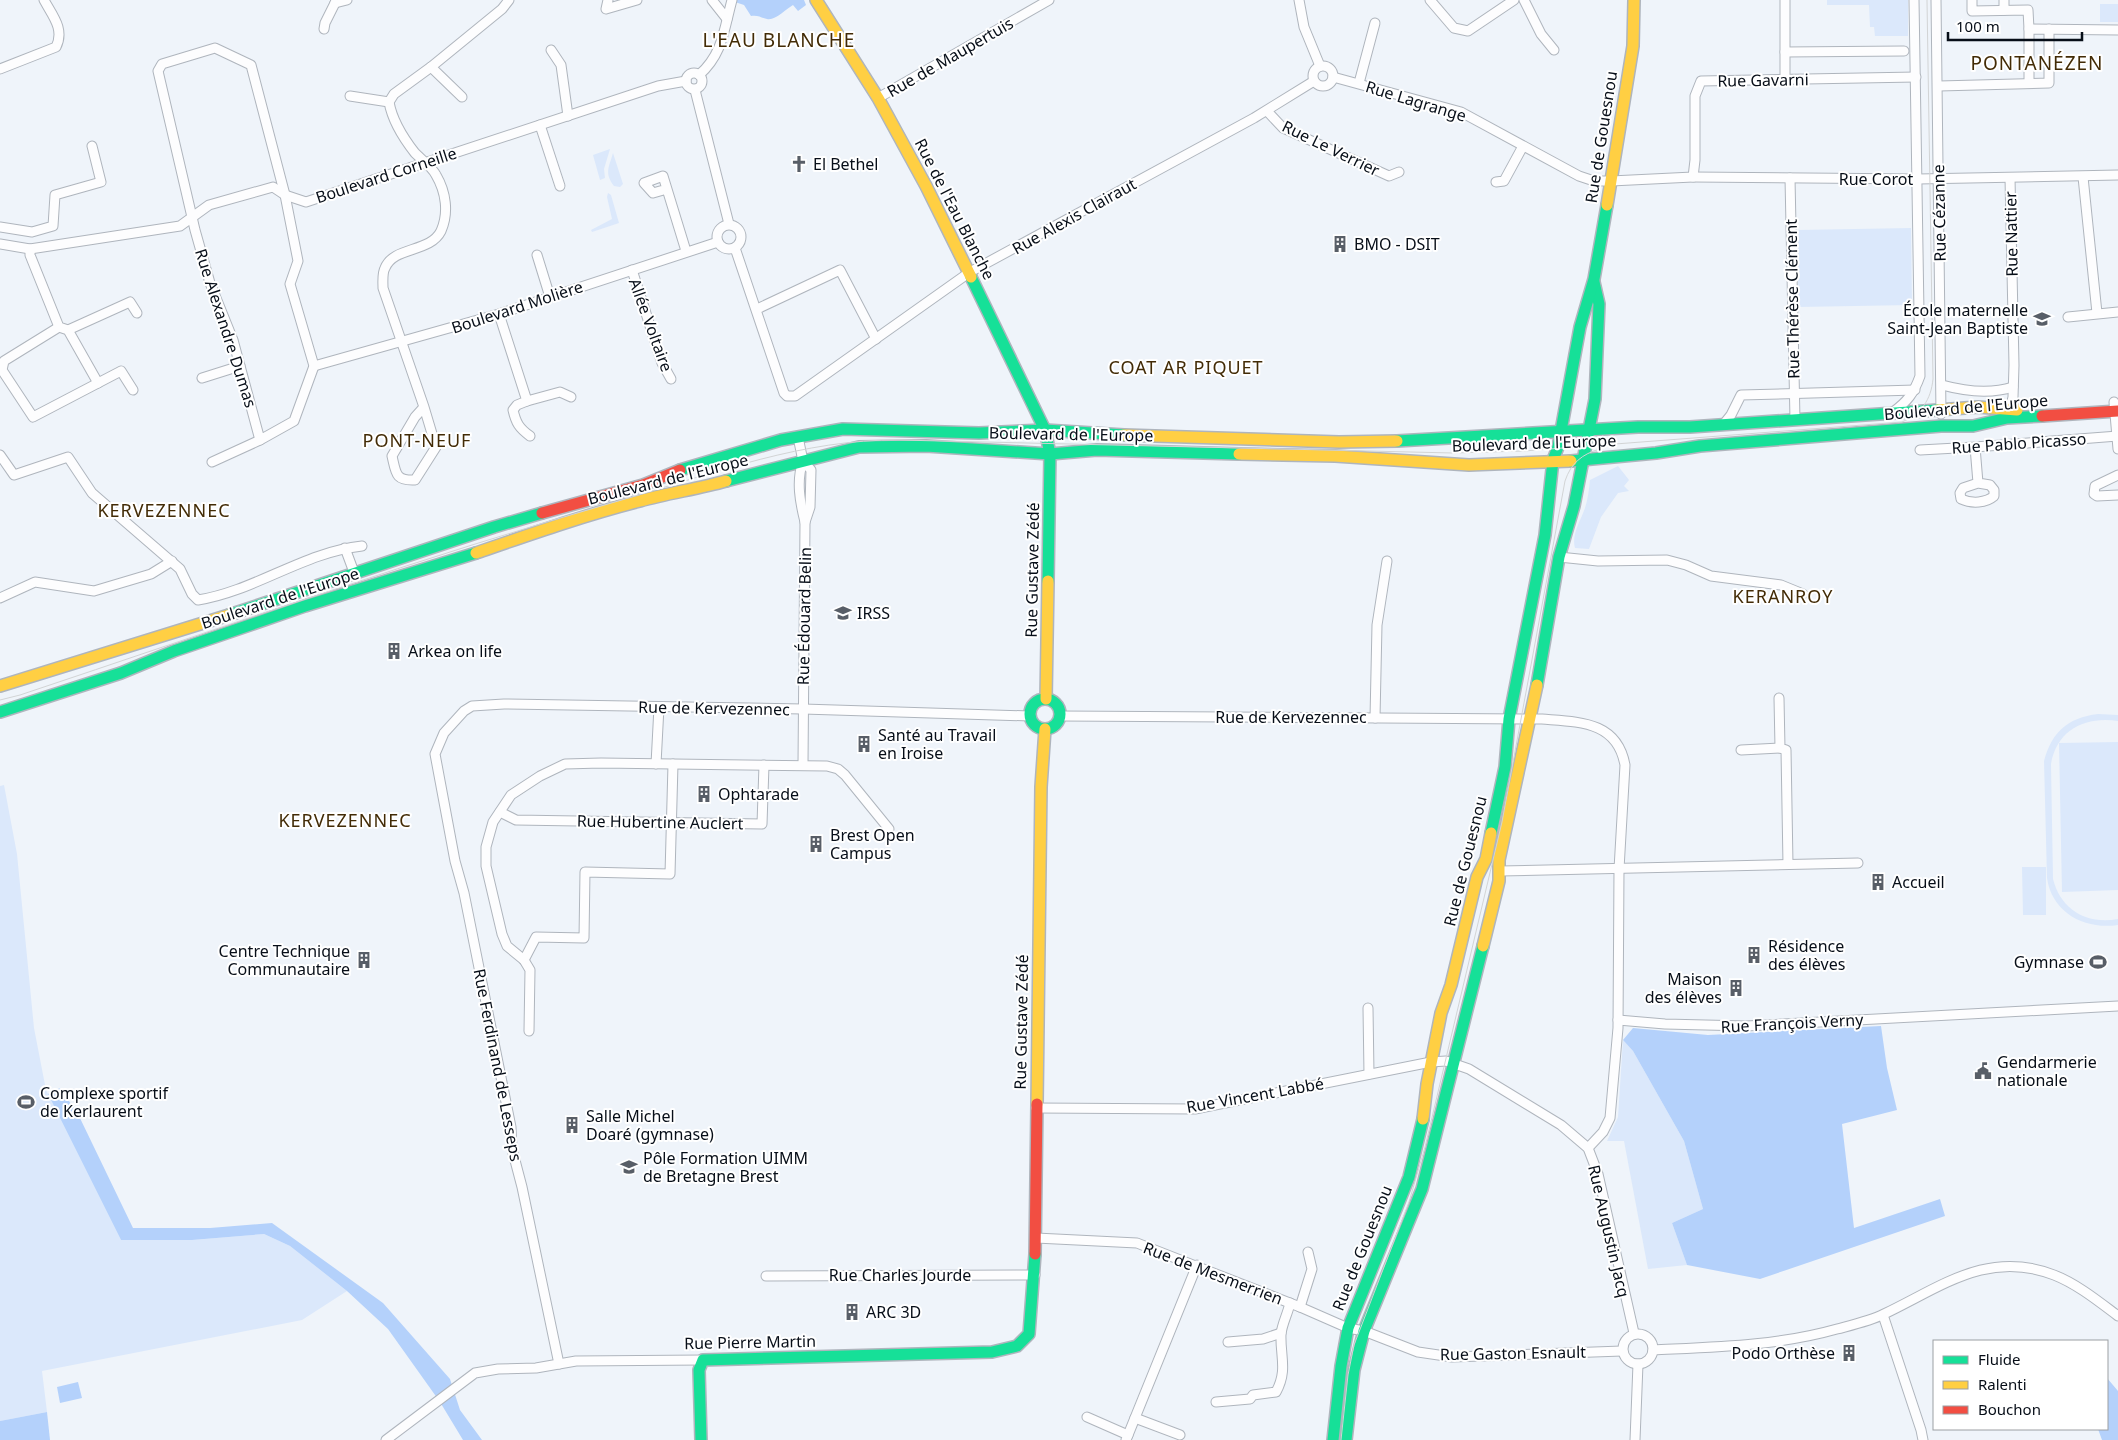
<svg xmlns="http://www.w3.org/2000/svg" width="2118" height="1440" viewBox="0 0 2118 1440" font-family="'Noto Sans',sans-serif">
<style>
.green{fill:#dbe8fb}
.forest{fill:#b4d1fb}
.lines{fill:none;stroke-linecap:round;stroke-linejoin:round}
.street-casing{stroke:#afb5bd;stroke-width:11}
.fast-casing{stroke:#afb5bd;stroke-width:14}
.slow-casing{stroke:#afb5bd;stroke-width:14}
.jam-casing{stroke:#afb5bd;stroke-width:14}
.street{stroke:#fdfdfe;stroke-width:9}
.fast{stroke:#16e098;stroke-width:11}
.slow{stroke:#ffcf43;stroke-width:11}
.jam{stroke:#f24e42;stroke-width:11}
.tram{stroke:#d2d4d5;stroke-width:1}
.labels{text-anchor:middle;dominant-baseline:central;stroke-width:4;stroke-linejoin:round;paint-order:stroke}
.street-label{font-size:16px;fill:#070e18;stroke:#fff}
.poi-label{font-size:16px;fill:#070e18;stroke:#fff;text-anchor:start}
.neighbourhood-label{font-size:18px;letter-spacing:1px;fill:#422b06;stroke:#fff}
.quarter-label{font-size:19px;letter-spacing:1px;fill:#422b06;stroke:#fff}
</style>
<rect width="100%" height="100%" fill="#eff4fa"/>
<g class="green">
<path d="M1827,0H1908V36H1875L1874,27H1870L1869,5H1827Z"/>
<rect x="2100" y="4" width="18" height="18"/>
<path d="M610,149L604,169L605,178L600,180L593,155Z"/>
<path d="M613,153L623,184L620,187L614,186C604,173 609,167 613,153Z"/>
<path d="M608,193L611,195L619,223L592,232L591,230L612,219L607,197Z"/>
<path d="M1911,228L1912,305L1798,307V230Z"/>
<path d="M1618,466L1629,480L1624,486L1629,491L1618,493L1601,517L1589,549L1575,548C1571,535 1581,520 1585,508C1588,499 1589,489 1590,480Z"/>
<path d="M2098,714L2118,715V721C2086,716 2057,729 2051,764L2053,879C2061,910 2087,925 2118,919V925C2085,930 2052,913 2047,878L2044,761C2052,732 2067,718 2098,714Z"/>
<path d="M2118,742V890L2062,892L2059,743Z"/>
<path d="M4,785L17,854L34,1028L46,1090L121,1240H192L264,1234L290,1246L347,1291L302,1320L42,1371L47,1412L0,1421V786Z"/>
<path d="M2022,867H2046V915H2023Z"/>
<path d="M1623,1040L1633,1051L1684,1141L1703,1209L1672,1223L1687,1265L1648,1269L1624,1141H1607L1618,1117Z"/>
</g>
<g class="forest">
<path d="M729,0H804L806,5L798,11L793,5C786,9 775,21 767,19C761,18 759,15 751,16L744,5Z"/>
<path d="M1881,1026L1887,1068L1897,1110L1842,1124L1854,1228L1940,1199L1945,1216L1760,1279L1687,1265L1672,1223L1703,1209L1684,1141L1633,1051L1623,1040L1633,1028L1708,1035Z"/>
<path d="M60,1088L78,1114L133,1228H210L272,1223L383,1303L450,1379L460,1410L482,1440H463L440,1402L388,1329L347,1291L290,1246L264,1234L192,1240H121L48,1094Z"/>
<path d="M2107,1378L2118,1391V1440H2102L2098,1429H2107Z"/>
<path d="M78,1382L82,1398L60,1403L57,1387Z"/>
<path d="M47,1412L50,1440H0V1421Z"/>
</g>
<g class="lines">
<g class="street-casing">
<g id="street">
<path d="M608,0L606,9L637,0"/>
<path d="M712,0L727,19"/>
<path d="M1299,0L1304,27L1320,66"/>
<path d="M1430,0L1454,28L1468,31L1514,0"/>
<path d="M1524,0L1541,34L1554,50"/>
<path d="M1785,0V79"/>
<path d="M1936,0L1941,414"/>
<path d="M1972,0V11L2028,10L2029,29"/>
<path d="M2004,0V10"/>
<path d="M335,3L347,0"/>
<path d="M324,29L325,23L335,3"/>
<path d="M215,48L251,65L285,195L298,261L290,284L314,366L294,421L260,440L233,340L210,283L195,230L158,71L162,64Z"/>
<path d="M551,50L561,65L568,116"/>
<path d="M1785,52L1904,51"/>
<circle cx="1323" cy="76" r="10"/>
<path d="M431,67L462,97"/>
<path d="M0,69L56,47C65,29 52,15 44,0"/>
<circle cx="694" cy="81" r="8"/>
<path d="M699,75C723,54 724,29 732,0"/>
<path d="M1333,77L1461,112L1579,176L1594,181H1611L1693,177L1695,160V96L1701,81L1916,77"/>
<path d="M1359,83L1375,23"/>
<path d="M2029,83V29L2118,30"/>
<path d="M1939,86L2049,83V29"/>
<path d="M695,90L729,224"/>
<path d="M350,96L389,102"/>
<path d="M878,98L1049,0"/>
<path d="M1267,111L1283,128L1389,176L1399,172"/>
<path d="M540,125L560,186"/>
<path d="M1693,177L1918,179L2118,175"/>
<path d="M2083,177L2097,313"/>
<path d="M1790,178L1795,420"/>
<path d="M2010,178L2014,365L2013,397L2010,410"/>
<path d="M1496,182L1504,181L1523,146"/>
<path d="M667,189L653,193L644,183L663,176L686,251"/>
<circle cx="729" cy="237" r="12"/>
<path d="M0,227L32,232L53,226L55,195L101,182L92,146"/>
<path d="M0,244L30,249L180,226L209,205L273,187L285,195L306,202L658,86L686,81"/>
<path d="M735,248L784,393L787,396H795L970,272L1254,118L1314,81"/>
<path d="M30,249V255L59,327L68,330L98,383"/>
<path d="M537,255L550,297"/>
<path d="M632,270L662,363L671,379"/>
<path d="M757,309L840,270L876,339"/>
<path d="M499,314L527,401L517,405L513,410C516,423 519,428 530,436"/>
<path d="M2068,317L2118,312"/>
<path d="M59,327L4,361L2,370L33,417L121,371L133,390"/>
<path d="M68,330L130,302L137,313"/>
<path d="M314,366L499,314L718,242"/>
<path d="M202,378L240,366"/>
<path d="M1942,385C1964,391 1991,394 2013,387"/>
<path d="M527,401L560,392L571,397"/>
<path d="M2114,402L2118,449"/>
<path d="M424,407L415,417L392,456C396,473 395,481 415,480L436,447L424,407L383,288C383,282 382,273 385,268C394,246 430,253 441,231C449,213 446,192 436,175C432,167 422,160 415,153C404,139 392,119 389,102L394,94L431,67L502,9L509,0"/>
<path d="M1893,412C1907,402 1914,393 1920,376L1914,0"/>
<path d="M1723,425L1731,415L1741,395L1915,390"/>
<path d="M798,437L803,461L811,470L810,507L805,522"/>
<path d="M1975,447L1978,483L1990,485L1994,490V496C1986,503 1972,504 1961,499L1960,493L1963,488L1978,483"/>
<path d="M1920,450L1975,447L2118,436"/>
<path d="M0,455L14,475L68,457L92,493L180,569L192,594L198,600C255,591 304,552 362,546"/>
<path d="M212,462L260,440"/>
<path d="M2118,475L2095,486L2094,494L2097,496L2118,495"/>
<path d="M345,548L355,575"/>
<path d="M1559,557L1598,561L1667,560L1686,565L1711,576L1781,585L1803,594"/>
<path d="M0,598L35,582L94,591L151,574L172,561"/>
<path d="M1779,698L1780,748L1786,750L1788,864"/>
<path d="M1060,716L1542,719C1579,722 1617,721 1625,765L1619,869L1618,1028L1610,1118L1603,1132L1588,1148"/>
<path d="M1375,718L1377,625L1387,561"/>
<path d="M1741,750L1780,748"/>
<path d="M656,764L659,707"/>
<path d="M803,765L805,522C800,502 796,481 803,461"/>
<path d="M500,812L516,820L762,824L764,765"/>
<path d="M1500,871L1858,863"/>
<path d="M524,960L536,937L584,938L585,872L670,874L673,764"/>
<path d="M1368,1008L1369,1074"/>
<path d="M1618,1020L1665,1024L1746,1026L2118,1006"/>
<path d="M529,1031L530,970L524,960L507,946L502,934L486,866V847L493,822L511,795L540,776L565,764L601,763L827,766L838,769L845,775L889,829"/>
<path d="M1036,1108L1195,1109L1431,1062L1446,1061L1469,1069L1561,1125L1588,1148L1598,1174L1634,1333"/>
<path d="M1036,1238L1137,1243L1300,1307L1348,1328L1364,1331L1418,1352L1452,1357L1622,1351"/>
<path d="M766,1276L1035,1275"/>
<path d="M1300,1307L1312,1269L1308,1252"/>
<path d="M1883,1315L1921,1430L1923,1440"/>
<circle cx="1638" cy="1349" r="15"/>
<path d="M1228,1342L1263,1339L1281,1333"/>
<path d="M1653,1350C1716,1347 1777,1346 1837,1329C1852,1325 1870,1321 1884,1314C1941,1287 1988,1249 2054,1275C2077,1284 2098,1301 2118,1316"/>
<path d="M559,1364L522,1187L512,1149L511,1127L464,893L455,861L435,754L444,733L464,711L472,706L504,704L803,709L1030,716"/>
<path d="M1216,1402L1250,1399L1253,1395L1276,1392C1288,1370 1280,1356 1281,1334C1282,1324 1288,1313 1290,1303"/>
<path d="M1087,1417L1128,1435"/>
<path d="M1135,1418L1180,1435"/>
<path d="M386,1440L475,1373L498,1369L536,1368L576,1361L703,1360"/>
<path d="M1126,1440L1197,1265"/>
<path d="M1635,1440L1638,1364"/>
</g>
</g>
<g class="fast-casing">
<g id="fast">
<path d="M971,277L1045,430L1050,454L1048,581"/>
<path d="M1397,441L1638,427H1690L1938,410"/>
<path d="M1571,461L1656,453L1700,446L1941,426H1973L2007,418L2042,416"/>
<path d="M680,470L781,440L843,429L979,433L1045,430L1124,435"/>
<path d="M726,481L859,447L926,446L1050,454L1097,450L1239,454"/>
<path d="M229,615L494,527L542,513"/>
<path d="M1537,685L1559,557L1574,506L1595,399L1599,304L1594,282"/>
<circle cx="1045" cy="714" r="15"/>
<path d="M0,712L121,673L174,651L305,606L476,553"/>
<path d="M1491,833L1505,767L1509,719L1545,535L1553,460L1558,447L1580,327L1594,279L1607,205"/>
<path d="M701,1440L699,1370L703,1360L992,1352L1017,1346L1029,1334L1035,1254"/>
<path d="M1333,1440L1341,1366L1348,1328L1409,1177L1423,1119"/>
<path d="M1346,1440L1354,1370L1364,1331L1422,1189L1483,946"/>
</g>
</g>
<g class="slow-casing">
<g id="slow">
<path d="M816,0L878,98L926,186L971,277"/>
<path d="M1607,205L1633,46L1634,0"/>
<path d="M1938,410L1978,407L2017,410"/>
<path d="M1124,435L1339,442L1397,441"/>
<path d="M1239,454L1335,456L1469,465L1571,461"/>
<path d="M476,553C531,534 585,515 640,501C668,493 698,489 726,481"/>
<path d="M0,686L229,615"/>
<path d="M1046,699L1048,581"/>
<path d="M1483,946L1499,881V860L1537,685"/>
<path d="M1037,1104L1041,787L1045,729"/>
<path d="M1423,1119L1427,1084L1441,1013L1451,985L1477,877L1486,859L1491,833"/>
</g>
</g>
<g class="jam-casing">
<g id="jam">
<path d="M2042,416L2118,411"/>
<path d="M542,513L643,485L680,470"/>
<path d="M1035,1254L1037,1104"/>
</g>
</g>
<use href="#street" class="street"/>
<use href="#fast" class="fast"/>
<use href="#slow" class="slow"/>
<use href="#jam" class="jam"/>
<g class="tram">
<path d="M0,700L20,695C221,628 422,557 625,499C715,473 804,439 899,440L1453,453L1524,451L1902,422C1921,414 1931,400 1933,379L1927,0"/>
<path d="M1341,1440L1348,1375L1354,1345L1409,1202L1425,1147L1502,822L1565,481C1571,463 1582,454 1600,449"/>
</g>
</g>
<defs>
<g id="church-bare" transform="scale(1.35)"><path d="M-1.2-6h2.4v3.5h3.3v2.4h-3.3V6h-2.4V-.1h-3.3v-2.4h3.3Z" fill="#585e67" stroke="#fff" stroke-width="2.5" paint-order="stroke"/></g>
<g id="building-bare" transform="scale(1.35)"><path d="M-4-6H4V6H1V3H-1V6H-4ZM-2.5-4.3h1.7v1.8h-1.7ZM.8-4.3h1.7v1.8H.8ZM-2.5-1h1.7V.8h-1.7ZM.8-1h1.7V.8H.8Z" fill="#585e67" stroke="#fff" stroke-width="2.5" paint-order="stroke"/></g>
<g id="school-bare" transform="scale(1.35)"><path d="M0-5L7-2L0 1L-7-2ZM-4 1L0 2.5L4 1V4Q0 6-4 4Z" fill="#585e67" stroke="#fff" stroke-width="2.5" paint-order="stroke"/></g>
<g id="university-bare" transform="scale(1.35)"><path d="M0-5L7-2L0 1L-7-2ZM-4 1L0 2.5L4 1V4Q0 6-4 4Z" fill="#585e67" stroke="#fff" stroke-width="2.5" paint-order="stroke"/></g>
<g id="stadium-bare" transform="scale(1.35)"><path d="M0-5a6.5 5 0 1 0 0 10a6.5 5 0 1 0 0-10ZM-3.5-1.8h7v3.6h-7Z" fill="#585e67" stroke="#fff" stroke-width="2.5" paint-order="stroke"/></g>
<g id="civic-bare" transform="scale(1.35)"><path d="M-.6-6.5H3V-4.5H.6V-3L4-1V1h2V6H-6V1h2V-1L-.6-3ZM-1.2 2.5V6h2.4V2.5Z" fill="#585e67" stroke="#fff" stroke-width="2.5" paint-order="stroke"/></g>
</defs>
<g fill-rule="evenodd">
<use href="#church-bare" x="799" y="164"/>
<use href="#building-bare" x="1340" y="244"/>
<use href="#school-bare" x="2042" y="319"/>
<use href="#university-bare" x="843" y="613"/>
<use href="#building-bare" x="394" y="651"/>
<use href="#building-bare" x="864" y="744"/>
<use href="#building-bare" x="704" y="794"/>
<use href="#building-bare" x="816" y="844"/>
<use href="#building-bare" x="1878" y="882"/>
<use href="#building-bare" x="1754" y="955"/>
<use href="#building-bare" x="364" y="960"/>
<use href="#stadium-bare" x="2098" y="962"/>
<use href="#building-bare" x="1736" y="988"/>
<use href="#civic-bare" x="1983" y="1071"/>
<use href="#stadium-bare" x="26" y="1102"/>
<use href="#building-bare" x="572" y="1125"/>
<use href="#school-bare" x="629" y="1167"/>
<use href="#building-bare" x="852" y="1312"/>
<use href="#building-bare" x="1849" y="1353"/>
</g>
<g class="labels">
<g class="street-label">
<text transform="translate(950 57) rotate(-30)">Rue de Maupertuis</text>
<text transform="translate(1763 80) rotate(-1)">Rue Gavarni</text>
<text transform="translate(1416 101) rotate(17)">Rue Lagrange</text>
<text transform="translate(1601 137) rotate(-81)">Rue de Gouesnou</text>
<text transform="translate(1331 148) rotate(26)">Rue Le Verrier</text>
<text transform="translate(386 175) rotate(-18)">Boulevard Corneille</text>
<text x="1876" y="179">Rue Corot</text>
<text transform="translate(955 209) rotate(63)">Rue de l'Eau Blanche</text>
<text transform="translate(1939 213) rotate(-91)">Rue Cézanne</text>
<text transform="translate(1074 216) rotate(-29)">Rue Alexis Clairaut</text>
<text transform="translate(2011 234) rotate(-91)">Rue Nattier</text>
<text transform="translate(1792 299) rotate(-91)">Rue Thérèse Clément</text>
<text transform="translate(517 307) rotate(-18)">Boulevard Molière</text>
<text transform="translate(651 325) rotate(70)">Allée Voltaire</text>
<text transform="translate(226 328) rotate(72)">Rue Alexandre Dumas</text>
<text transform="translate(1966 407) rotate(-5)">Boulevard de l'Europe</text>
<text transform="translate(1071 434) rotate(1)">Boulevard de l'Europe</text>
<text transform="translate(1534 443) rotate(-2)">Boulevard de l'Europe</text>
<text transform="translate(2019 443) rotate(-4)">Rue Pablo Picasso</text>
<text transform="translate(668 479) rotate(-14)">Boulevard de l'Europe</text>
<text transform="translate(1032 570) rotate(-89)">Rue Gustave Zédé</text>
<text transform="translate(280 598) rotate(-18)">Boulevard de l'Europe</text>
<text transform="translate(804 616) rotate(-89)">Rue Édouard Belin</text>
<text transform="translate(714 708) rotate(1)">Rue de Kervezennec</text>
<text x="1291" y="717">Rue de Kervezennec</text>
<text transform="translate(660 822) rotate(1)">Rue Hubertine Auclert</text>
<text transform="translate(1465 861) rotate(-76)">Rue de Gouesnou</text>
<text transform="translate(1021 1022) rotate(-89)">Rue Gustave Zédé</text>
<text transform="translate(1792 1023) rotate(-3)">Rue François Verny</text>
<text transform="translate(498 1065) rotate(79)">Rue Ferdinand de Lesseps</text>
<text transform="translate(1255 1095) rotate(-10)">Rue Vincent Labbé</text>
<text transform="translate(1609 1231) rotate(77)">Rue Augustin Jacq</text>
<text transform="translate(1362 1248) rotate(-68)">Rue de Gouesnou</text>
<text transform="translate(1213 1273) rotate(21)">Rue de Mesmerrien</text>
<text x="900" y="1275">Rue Charles Jourde</text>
<text transform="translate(750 1342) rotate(-1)">Rue Pierre Martin</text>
<text transform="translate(1513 1353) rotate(-1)">Rue Gaston Esnault</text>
</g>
<g class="poi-label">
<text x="813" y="164">El Bethel</text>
<text x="1354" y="244">BMO - DSIT</text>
<text x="2028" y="310" text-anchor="end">École maternelle<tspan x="2028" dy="18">Saint-Jean Baptiste</tspan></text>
<text x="857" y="613">IRSS</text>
<text x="408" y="651">Arkea on life</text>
<text x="878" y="735">Santé au Travail<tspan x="878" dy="18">en Iroise</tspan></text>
<text x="718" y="794">Ophtarade</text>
<text x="830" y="835">Brest Open<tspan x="830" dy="18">Campus</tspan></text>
<text x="1892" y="882">Accueil</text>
<text x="1768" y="946">Résidence<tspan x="1768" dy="18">des élèves</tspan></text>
<text x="350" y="951" text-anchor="end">Centre Technique<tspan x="350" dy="18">Communautaire</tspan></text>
<text x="2084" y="962" text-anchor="end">Gymnase</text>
<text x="1722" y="979" text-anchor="end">Maison<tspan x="1722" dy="18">des élèves</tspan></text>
<text x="1997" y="1062">Gendarmerie<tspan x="1997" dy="18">nationale</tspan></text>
<text x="40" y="1093">Complexe sportif<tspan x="40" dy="18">de Kerlaurent</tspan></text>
<text x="586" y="1116">Salle Michel<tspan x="586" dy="18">Doaré (gymnase)</tspan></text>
<text x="643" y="1158">Pôle Formation UIMM<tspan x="643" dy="18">de Bretagne Brest</tspan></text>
<text x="866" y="1312">ARC 3D</text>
<text x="1835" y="1353" text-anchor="end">Podo Orthèse</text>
</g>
<g class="neighbourhood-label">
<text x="1186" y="367">COAT AR PIQUET</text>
<text x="417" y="440">PONT-NEUF</text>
<text x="164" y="510">KERVEZENNEC</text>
<text x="1783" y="596">KERANROY</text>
<text x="345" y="820">KERVEZENNEC</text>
</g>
<g class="quarter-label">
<text x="779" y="40">L'EAU BLANCHE</text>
<text x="2037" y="63">PONTANÉZEN</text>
</g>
</g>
<rect x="1933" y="1340" width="175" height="90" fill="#ffffff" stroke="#9c9fa3"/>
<rect x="1943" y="1356" width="25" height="8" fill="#16e098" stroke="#9c9fa3"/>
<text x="1978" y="1365" font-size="15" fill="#070e18">Fluide</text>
<rect x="1943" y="1381" width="25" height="8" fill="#ffcf43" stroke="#9c9fa3"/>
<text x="1978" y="1390" font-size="15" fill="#070e18">Ralenti</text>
<rect x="1943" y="1406" width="25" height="8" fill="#f24e42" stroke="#9c9fa3"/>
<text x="1978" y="1415" font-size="15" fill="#070e18">Bouchon</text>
<path d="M1948 32v8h134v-8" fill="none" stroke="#070e18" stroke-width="2.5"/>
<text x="1956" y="32" font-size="15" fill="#070e18" stroke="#ffffff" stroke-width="4" paint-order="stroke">100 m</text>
</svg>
